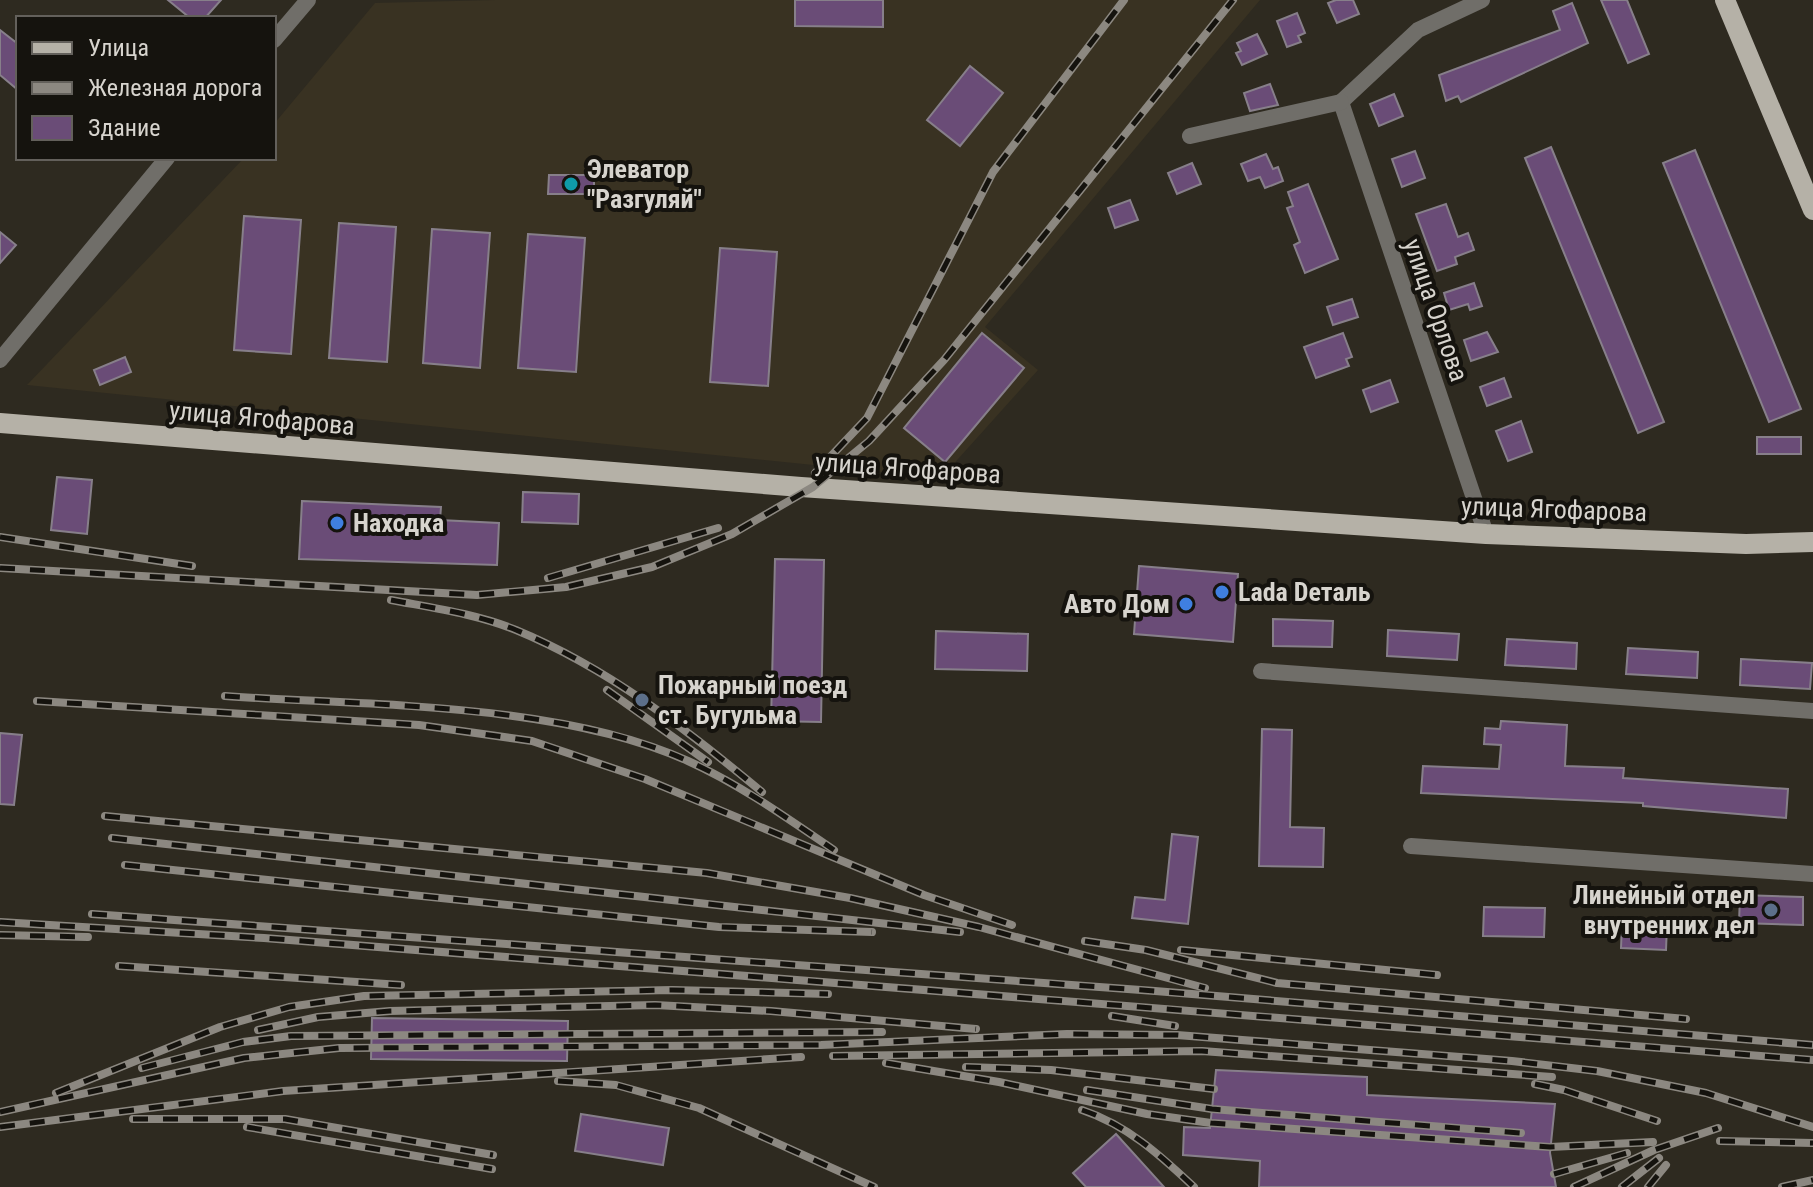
<svg xmlns="http://www.w3.org/2000/svg" width="1813" height="1187" viewBox="0 0 1813 1187" font-family="'Roboto Condensed',sans-serif">
<style>
.built{fill:#393222}
.building{fill:#6a4c77;stroke:#877f8a;stroke-width:2}
.lines{fill:none;stroke-linecap:round;stroke-linejoin:round}
.minor{stroke:#706e69;stroke-width:16}
.primary{stroke:#b5b1a7;stroke-width:20}
.rail-casing{stroke:#8c8881;stroke-width:8}
.rail{stroke:#15130e;stroke-width:5;stroke-dasharray:15;stroke-linecap:butt}
.culture-dot{fill:#0f9aa8;stroke:#15130e;stroke-width:3}
.shop-dot{fill:#3f7fe0;stroke:#15130e;stroke-width:3}
.service-dot{fill:#5c6f8a;stroke:#15130e;stroke-width:3}
.labels{text-anchor:middle;dominant-baseline:central;stroke-width:8;stroke-linejoin:round;paint-order:stroke}
.poi-label{font-size:26px;font-weight:bold;fill:#d7d4ce;stroke:#15130e;text-anchor:start}
.street-label{font-size:26px;fill:#d7d4ce;stroke:#15130e}
</style>
<rect width="100%" height="100%" fill="#2e2a20"/>
<path class="built" d="M495,0H1260L985,327L1038,370L941,478L27,385L244,158H274V124L375,3Z"/>
<g class="building">
<path d="M168,0H221L205,18H190Z"/>
<path d="M795,0H883V27L795,26Z"/>
<path d="M1336,0H1353L1359,14L1337,23L1328,3Z"/>
<path d="M1601,0H1627L1649,54L1628,63Z"/>
<path d="M1572,3L1588,43L1461,102L1458,96L1446,101L1439,75L1560,30L1553,11Z"/>
<path d="M1297,13L1305,33L1298,36L1301,42L1287,47L1277,21Z"/>
<path d="M0,30L18,44V90L0,75Z"/>
<path d="M1257,34L1267,54L1242,65L1236,53L1241,51L1237,43Z"/>
<path d="M970,66L1003,93L960,146L927,120Z"/>
<path d="M1270,84L1278,105L1250,111L1244,93Z"/>
<path d="M1394,94L1403,116L1379,126L1370,104Z"/>
<path d="M1551,147L1664,422L1638,433L1525,158Z"/>
<path d="M1695,150L1801,409L1769,422L1663,163Z"/>
<path d="M1415,151L1425,178L1402,187L1392,159Z"/>
<path d="M1266,154L1273,169L1278,167L1283,181L1265,188L1260,177L1248,181L1241,164Z"/>
<path d="M1192,163L1201,184L1177,194L1168,173Z"/>
<path d="M549,175H594V194H548Z"/>
<path d="M1308,184L1338,259L1305,273L1294,245L1300,242L1287,208L1293,206L1288,192Z"/>
<path d="M1130,200L1138,220L1115,228L1108,208Z"/>
<path d="M1446,204L1458,237L1468,233L1474,250L1455,257L1457,264L1437,271L1416,214Z"/>
<path d="M244,216L301,220L291,354L234,350Z"/>
<path d="M339,223L396,227L387,362L329,358Z"/>
<path d="M432,229L490,233L480,368L423,363Z"/>
<path d="M0,232L16,245L0,263Z"/>
<path d="M528,234L585,238L576,372L518,368Z"/>
<path d="M720,248L777,252L768,386L710,382Z"/>
<path d="M1474,283L1482,306L1470,310L1468,304L1449,310L1444,293Z"/>
<path d="M1352,299L1358,317L1333,325L1327,307Z"/>
<path d="M1487,332L1498,352L1471,361L1464,340Z"/>
<path d="M982,333L1024,368L945,462L904,428Z"/>
<path d="M1343,333L1352,357L1346,359L1349,366L1316,378L1304,347Z"/>
<path d="M125,357L131,372L100,385L94,370Z"/>
<path d="M1504,378L1511,397L1487,406L1480,387Z"/>
<path d="M1390,380L1398,402L1371,412L1363,390Z"/>
<path d="M1521,421L1532,452L1508,461L1496,431Z"/>
<rect x="1757" y="437" width="44" height="17"/>
<path d="M57,477L92,480L87,534L51,530Z"/>
<path d="M523,492L579,494L578,524L522,522Z"/>
<path d="M302,501L441,507L440,520L499,523L497,565L299,559Z"/>
<path d="M775,559L824,560L821,722L771,721Z"/>
<path d="M1139,566L1238,574L1233,642L1134,634Z"/>
<path d="M1273,619L1333,621L1332,647L1273,646Z"/>
<path d="M1388,630L1459,634L1457,660L1387,656Z"/>
<path d="M936,631L1028,634L1027,671L935,669Z"/>
<path d="M1507,639L1577,643L1576,669L1505,665Z"/>
<path d="M1628,648L1698,652L1697,678L1626,674Z"/>
<path d="M1741,659L1812,663L1810,689L1740,685Z"/>
<path d="M1501,721L1567,725L1565,766L1624,768L1623,778L1788,789L1786,818L1643,806V803L1421,793L1423,766L1499,769L1501,745L1484,744L1485,728L1500,729Z"/>
<path d="M1262,729L1292,730L1290,827L1324,828L1323,867L1259,866Z"/>
<path d="M0,733L22,735L14,805L0,804Z"/>
<path d="M1172,834L1198,837L1188,924L1132,918L1135,897L1165,900Z"/>
<path d="M1740,895L1803,897V925L1739,923Z"/>
<path d="M1484,907L1545,908L1544,937L1483,936Z"/>
<path d="M1622,923L1667,925L1666,950L1621,948Z"/>
<path d="M372,1018L568,1021L567,1061L371,1059Z"/>
<path d="M1216,1070L1367,1077V1095L1555,1104L1550,1153L1556,1187H1259L1260,1161L1183,1155L1184,1127L1210,1128Z"/>
<path d="M581,1114L669,1128L663,1165L575,1151Z"/>
<path d="M1116,1134L1164,1187H1086L1073,1173Z"/>
</g>
<g class="lines">
<g class="minor">
<path d="M274,40L308,0"/>
<path d="M1341,102L1486,534"/>
<path d="M1341,102L1418,30L1482,0"/>
<path d="M1190,136L1341,102"/>
<path d="M0,360L167,158"/>
<path d="M1261,671L1813,711"/>
<path d="M1411,846L1813,874"/>
</g>
<g class="primary">
<path d="M1725,0L1813,210"/>
<path d="M0,423L801,487L1486,534L1746,544L1813,542"/>
</g>
<g class="rail-casing">
<g id="rail">
<path d="M815,473L867,418L993,172L1124,0"/>
<path d="M0,537L192,566"/>
<path d="M0,568L477,595L566,587L652,567L732,534L813,487L869,441L944,360L1233,0"/>
<path d="M548,578L718,528"/>
<path d="M391,600C433,608 477,614 516,630C608,668 686,729 762,792"/>
<path d="M607,690L708,762"/>
<path d="M225,696C369,706 558,702 688,761C741,785 787,818 834,850"/>
<path d="M37,701L419,725L532,741L645,779L924,895L1012,925"/>
<path d="M105,816L707,873L850,898L979,927L1205,988"/>
<path d="M112,838L960,932"/>
<path d="M125,865L719,927L872,932"/>
<path d="M92,914L1155,991L1813,1045"/>
<path d="M0,922L264,938L1813,1060"/>
<path d="M0,935L88,937"/>
<path d="M1085,941L1146,950L1277,983L1686,1019"/>
<path d="M1181,950L1437,975"/>
<path d="M119,966L401,985"/>
<path d="M1112,1016L1175,1026"/>
<path d="M258,1030L318,1017L390,1011L655,1005L771,1011L976,1029"/>
<path d="M833,1056L1202,1051L1552,1077"/>
<path d="M886,1063L999,1082L1147,1114L1211,1123L1550,1147L1653,1142"/>
<path d="M966,1067L1051,1070L1214,1089"/>
<path d="M142,1068L243,1042L291,1036L882,1032"/>
<path d="M558,1081L616,1085L699,1108L874,1187"/>
<path d="M1535,1084L1564,1090L1657,1121"/>
<path d="M1087,1090L1212,1109L1521,1133"/>
<path d="M56,1093L220,1027L289,1007L364,996L672,990L828,994"/>
<path d="M1082,1110C1127,1125 1160,1155 1194,1187"/>
<path d="M0,1112L244,1058L339,1048L821,1045L1067,1034L1177,1035L1512,1061L1597,1071L1706,1093L1813,1127"/>
<path d="M133,1119H285L493,1155"/>
<path d="M0,1127L283,1091L801,1057"/>
<path d="M247,1127L492,1169"/>
<path d="M1720,1141L1813,1143"/>
<path d="M1554,1174L1627,1153"/>
<path d="M1574,1187L1654,1150L1718,1128"/>
<path d="M1622,1187L1659,1158"/>
<path d="M1648,1187L1666,1165"/>
<path d="M1782,1187L1813,1180"/>
</g>
</g>
<use href="#rail" class="rail"/>
</g>
<circle class="culture-dot" cx="571" cy="184" r="8"/>
<g class="shop-dot">
<circle cx="337" cy="523" r="8"/>
<circle cx="1222" cy="592" r="8"/>
<circle cx="1186" cy="604" r="8"/>
</g>
<g class="service-dot">
<circle cx="642" cy="700" r="8"/>
<circle cx="1771" cy="910" r="8"/>
</g>
<g class="labels">
<g class="poi-label">
<text x="587" y="169">Элеватор<tspan x="587" dy="30">"Разгуляй"</tspan></text>
<text x="353" y="523">Находка</text>
<text x="1238" y="592">Lada Dеталь</text>
<text x="1170" y="604" text-anchor="end">Авто Дом</text>
<text x="658" y="685">Пожарный поезд<tspan x="658" dy="30">ст. Бугульма</tspan></text>
<text x="1755" y="895" text-anchor="end">Линейный отдел<tspan x="1755" dy="30">внутренних дел</tspan></text>
</g>
<g class="street-label">
<text transform="translate(1436 310) rotate(71)">улица Орлова</text>
<text transform="translate(262 418) rotate(5)">улица Ягофарова</text>
<text transform="translate(908 468) rotate(4)">улица Ягофарова</text>
<text transform="translate(1554 509) rotate(2)">улица Ягофарова</text>
</g>
</g>
<rect x="16" y="16" width="260" height="144" fill="#15130e" stroke="#63605b" stroke-width="2"/>
<rect x="32" y="42" width="40" height="12" fill="#b5b1a7" stroke="#63605b" stroke-width="2"/>
<text x="88" y="56" font-size="24" fill="#d7d4ce">Улица</text>
<rect x="32" y="82" width="40" height="12" fill="#8c8881" stroke="#63605b" stroke-width="2"/>
<text x="88" y="96" font-size="24" fill="#d7d4ce">Железная дорога</text>
<rect x="32" y="116" width="40" height="24" fill="#6a4c77" stroke="#63605b" stroke-width="2"/>
<text x="88" y="136" font-size="24" fill="#d7d4ce">Здание</text>
</svg>
